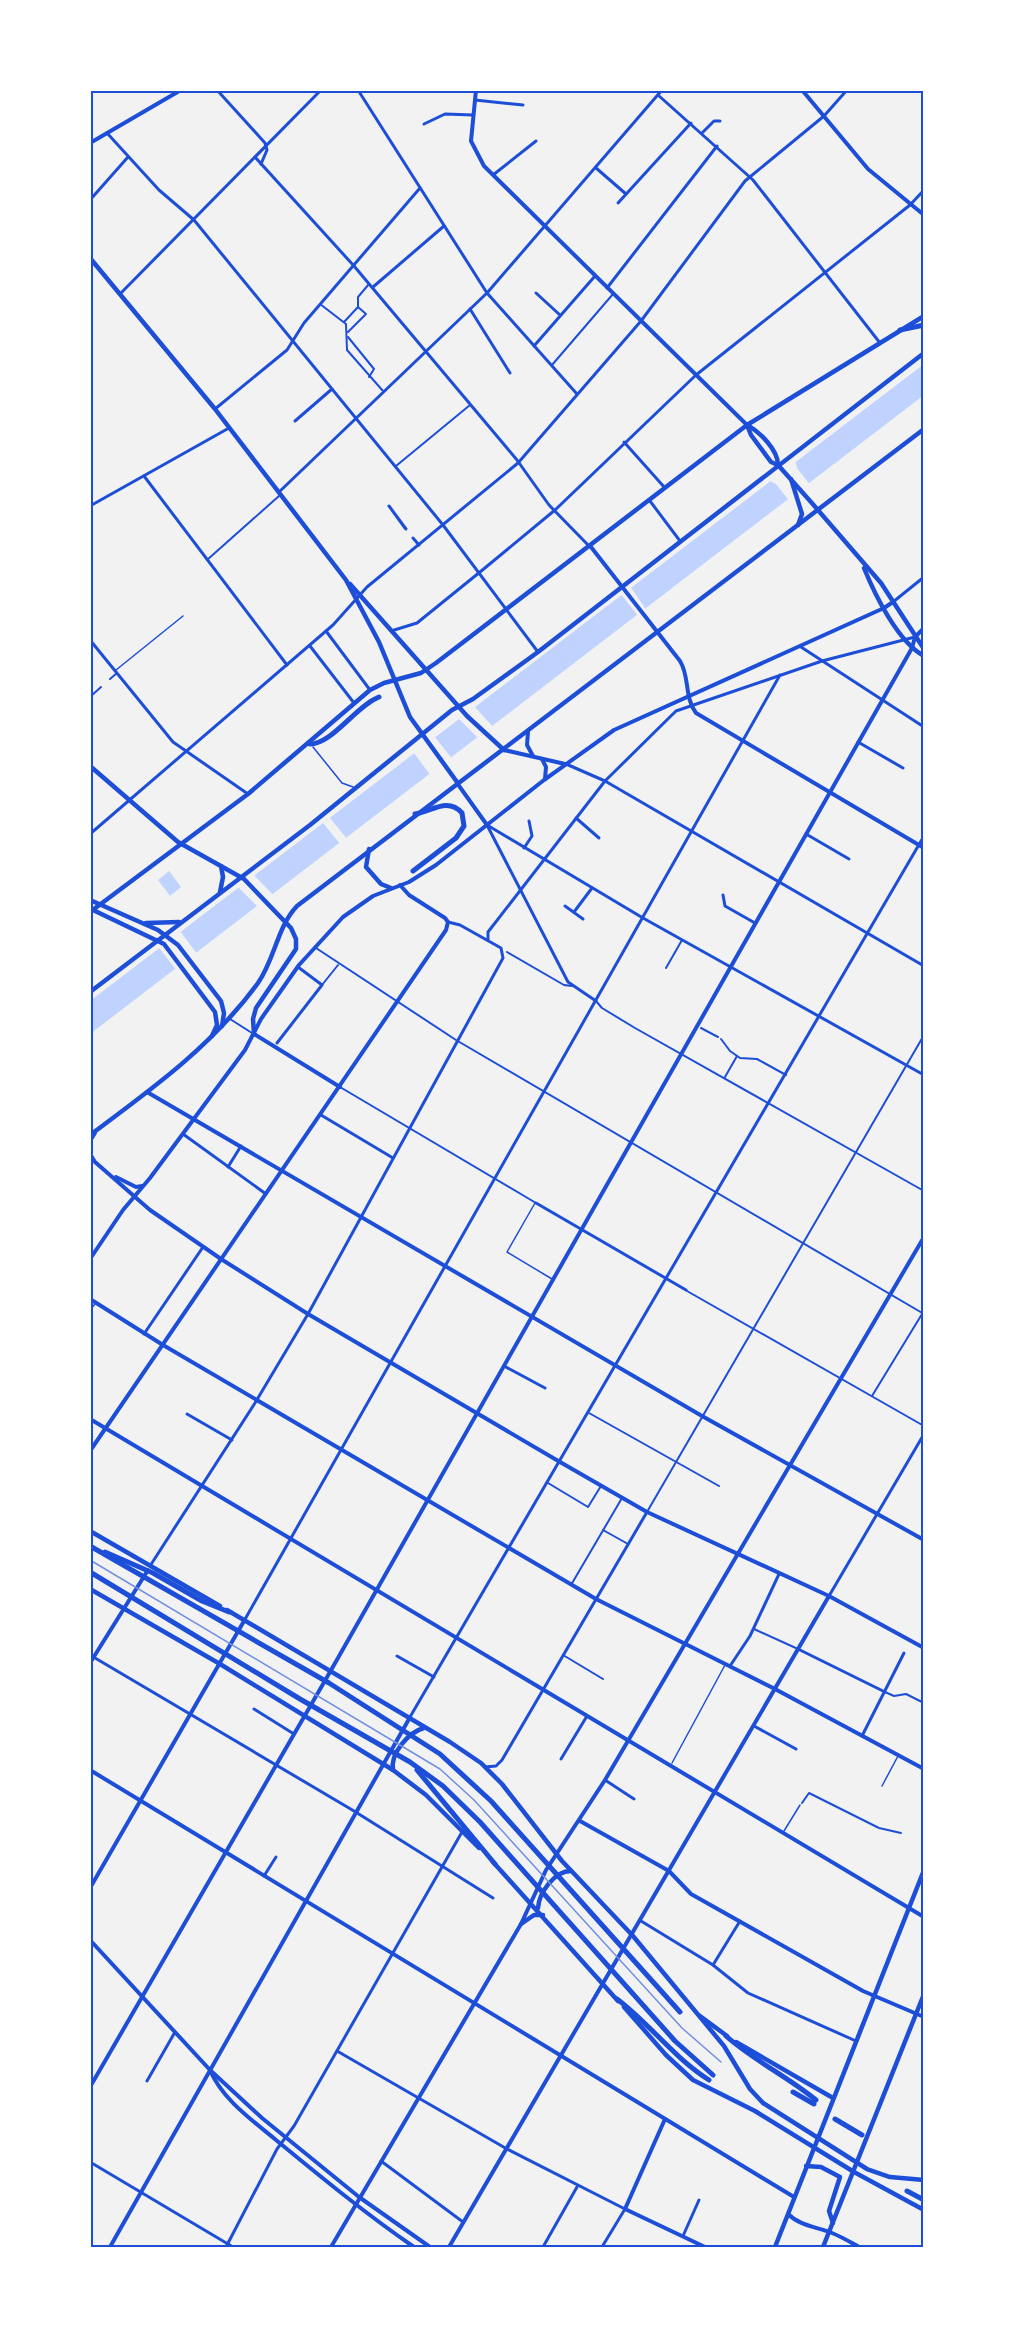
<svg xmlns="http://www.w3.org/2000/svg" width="1014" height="2337" viewBox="0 0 1014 2337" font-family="'Roboto Condensed',sans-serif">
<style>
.water{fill:#bfd3fe}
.pier{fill:#f2f2f2}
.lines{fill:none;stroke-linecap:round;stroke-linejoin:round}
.service{stroke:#1d4ed8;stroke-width:1.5}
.pedestrian{stroke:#1d4ed8;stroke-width:2}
.minor{stroke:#1d4ed8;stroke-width:3}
.tertiary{stroke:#1d4ed8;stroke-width:4}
.secondary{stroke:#1d4ed8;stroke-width:4}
.primary{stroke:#1d4ed8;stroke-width:4.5}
.motorway{stroke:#1d4ed8;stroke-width:5}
.rail{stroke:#7290e2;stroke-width:1.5}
.neatline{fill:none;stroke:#1d4ed8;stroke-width:2}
</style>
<rect width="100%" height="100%" fill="#f2f2f2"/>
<g class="water">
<path d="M924,364V395L90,1034V1001Z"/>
<path d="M169,871L181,887L170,896L158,880Z"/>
</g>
<g class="pier">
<path d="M795,459L797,468L811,486L790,502L776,484L768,480Z"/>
<path d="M630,586L647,611L639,617L620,593Z"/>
<path d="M475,707L494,728L479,739L459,719Z"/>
<path d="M435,737L453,760L431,776L414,753Z"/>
<path d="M330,818L348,840L341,845L323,823Z"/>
<path d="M254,875L274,896L259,908L238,887Z"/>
<path d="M180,931L198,955L177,971L159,948Z"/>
</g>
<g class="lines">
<g class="service">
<path d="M116,670L183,616"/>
<path d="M313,747L342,783L353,787"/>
<path d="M535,1203L507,1252L552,1279"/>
<path d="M90,1310L95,1304"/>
<path d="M672,1763L725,1665"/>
<path d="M882,1786L898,1756"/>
<path d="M784,1831L800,1805"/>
</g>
<g class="pedestrian">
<path d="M320,304L346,324L347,350L383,391"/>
<path d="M344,322L358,307V297L369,284"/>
<path d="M348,332L366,314L358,307"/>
<path d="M348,337L374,369L369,377"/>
<path d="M552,365L613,294"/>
<path d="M396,466L470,405"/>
<path d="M207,560L279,496"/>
<path d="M110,679L117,673"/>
<path d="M90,697L101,687"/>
<path d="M316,948L456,1040L924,1314"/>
<path d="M507,952L564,985L572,986"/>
<path d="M666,968L682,940"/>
<path d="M322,985L338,965"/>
<path d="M596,1001L602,1008L635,1028L924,1191"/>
<path d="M230,1019L252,1033"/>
<path d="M701,1028L718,1037"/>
<path d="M721,1039L730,1051L740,1058L757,1059L786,1075"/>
<path d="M725,1077L737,1056"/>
<path d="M340,1087L536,1203"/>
<path d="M687,1291L924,1426"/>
<path d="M872,1396L922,1314"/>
<path d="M589,1413L719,1486"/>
<path d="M548,1483L588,1507L601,1486"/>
<path d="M647,1512L924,1035"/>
<path d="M603,1530L628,1544"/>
<path d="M571,1585L622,1498"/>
<path d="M754,1629L798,1649"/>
<path d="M563,1655L603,1679"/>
<path d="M885,1692L894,1696L906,1694L924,1703"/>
<path d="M923,1724L924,1721"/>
<path d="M802,1803L809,1793L879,1828L901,1833"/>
</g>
<g class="minor">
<path d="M217,90L265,143L267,150L261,164"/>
<path d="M358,90L487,293L577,394"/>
<path d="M658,95L753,180L880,343"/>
<path d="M475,100L523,105"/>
<path d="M424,124L445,114L473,115"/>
<path d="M107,133L159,190L194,220L443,525L538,652"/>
<path d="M702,133L714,121H720"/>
<path d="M255,157L354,266L517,460L549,505L589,546"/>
<path d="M596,168L626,194"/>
<path d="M493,175L536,141"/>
<path d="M90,200L128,157"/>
<path d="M618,203L691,123"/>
<path d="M373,287L444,226"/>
<path d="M607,288L717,146"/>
<path d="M536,293L560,315"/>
<path d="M120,294L321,90"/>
<path d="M470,309L510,373"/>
<path d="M534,346L595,276"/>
<path d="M215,409L287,350L304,323L420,188"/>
<path d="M295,421L332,389"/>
<path d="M624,442L665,488"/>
<path d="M144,476L287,665"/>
<path d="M279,492L487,293L662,90"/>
<path d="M650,501L680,541"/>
<path d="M90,506L229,428"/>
<path d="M405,528L389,506L406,529"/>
<path d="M413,538L419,545"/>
<path d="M893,602L924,577"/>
<path d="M326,631L370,690"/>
<path d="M391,631L417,623L480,572L555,510L696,375L910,205L924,190"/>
<path d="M90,640L173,742L248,794"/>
<path d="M310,646L354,703"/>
<path d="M801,647L924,727"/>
<path d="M858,742L903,768"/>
<path d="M566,764L605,781L924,966"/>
<path d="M576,818L599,838"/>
<path d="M487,825L643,918L924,1075"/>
<path d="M488,827L568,982L596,1001"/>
<path d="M90,834L333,625L367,587L518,463L641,321L745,181L824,116L847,90"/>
<path d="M806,834L849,859"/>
<path d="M524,848L532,836L529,821"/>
<path d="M723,895L725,906L755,923"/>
<path d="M565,906L583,919"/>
<path d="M574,912L592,888"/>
<path d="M488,940V932L605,781L676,711L822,661L915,637"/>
<path d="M277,1043L322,985L298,967"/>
<path d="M321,1115L393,1158"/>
<path d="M183,1134L266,1194"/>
<path d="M228,1167L241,1146"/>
<path d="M536,1203L686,1290"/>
<path d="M144,1334L203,1247"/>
<path d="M504,1366L545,1388"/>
<path d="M187,1414L232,1440"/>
<path d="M150,1566L255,1403L308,1314L503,958L501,948L460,925L448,922"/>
<path d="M829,1596L924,1434"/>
<path d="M244,1621L780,675"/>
<path d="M798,1649L885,1692"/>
<path d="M90,1655L354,1811L493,1898"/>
<path d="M397,1656L434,1677"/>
<path d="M730,1666L750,1636L779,1574"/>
<path d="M254,1709L294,1734"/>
<path d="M410,1717L924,836"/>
<path d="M754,1726L796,1749"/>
<path d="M862,1736L904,1653"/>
<path d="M561,1759L587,1716"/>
<path d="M485,1767L496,1766L502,1760L647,1512"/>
<path d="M605,1780L634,1799"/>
<path d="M264,1876L276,1857"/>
<path d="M641,1921L713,1965L748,1993L856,2041"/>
<path d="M713,1965L740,1921"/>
<path d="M337,2051L507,2149L625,2209L602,2247"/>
<path d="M147,2081L175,2032"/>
<path d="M381,2161L463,2222"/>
<path d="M90,2162L233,2247"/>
<path d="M683,2236L699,2200"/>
<path d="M226,2247L277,2149L294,2126L462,1832"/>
<path d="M543,2247L577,2187"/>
</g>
<g class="tertiary">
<path d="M90,143L181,90"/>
<path d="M591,547L680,661C690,677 684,697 696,713L924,848"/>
<path d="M254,1034L340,1087"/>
<path d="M147,1092L702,1416L924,1540"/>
<path d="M90,1419L924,1917"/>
<path d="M90,1451L446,930L448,922L445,918L409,895L400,885"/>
<path d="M90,1663L148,1570"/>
<path d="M90,1770L794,2197"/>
<path d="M580,1821L669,1871L691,1894L863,1991L924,2017"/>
<path d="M90,1888L244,1621"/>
<path d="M210,2070L262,2118L359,2197"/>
<path d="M665,2119L625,2209L705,2247"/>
<path d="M788,2214C800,2226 817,2227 832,2233C842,2237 850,2242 859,2247"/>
<path d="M110,2247L409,1719"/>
<path d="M449,2247L829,1596"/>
</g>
<g class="secondary">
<path d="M476,90L471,141L484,166L747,425"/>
<path d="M802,90L868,169L924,215"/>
<path d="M528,732L527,745L533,756"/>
<path d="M504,750L565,764"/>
<path d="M542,759L546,767L545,779"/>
<path d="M457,783L487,825"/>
<path d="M90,1141L95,1133"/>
<path d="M90,1154L95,1162L150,1210L221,1259L308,1314L560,1462L647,1512L829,1596L924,1648"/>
<path d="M116,1177L136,1187L142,1186"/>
<path d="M90,1259L123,1210L150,1178L245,1050L261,1019L299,965L343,917L373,896L409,882L436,865L544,780L614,730L884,608L893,602"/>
<path d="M90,1299L163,1345L596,1599L775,1689L924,1769"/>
<path d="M90,1940L210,2070C222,2099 252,2120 276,2140C321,2177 366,2214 414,2247"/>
<path d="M90,2087L330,1672L912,648L915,637L924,628"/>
<path d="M359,2197L430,2247"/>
<path d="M331,2247L521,1924L546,1870L605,1780L924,1237"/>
</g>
<g class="primary">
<path d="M90,258L215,409L346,580L379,642L410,717L457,782"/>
<path d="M747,425L751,435L771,462L778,465L811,502L881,583L924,649"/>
<path d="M747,425C760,432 778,450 778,465"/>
<path d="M791,479L802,514L798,525"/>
<path d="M864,568C875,595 898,642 924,656"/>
<path d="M350,584L467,716L504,750"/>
<path d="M90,766L178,842L244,879L291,928L296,939V949L256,1008L253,1019L254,1034"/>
<path d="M369,849L366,867L381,884L391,888"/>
<path d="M220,892L223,877L221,866"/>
<path d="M90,900L158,930L178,945L221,1001L224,1013L222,1026"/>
<path d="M93,910L164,944L215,1012L217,1025L212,1036"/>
<path d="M90,912L248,794L370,690L384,683L421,673L436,663L747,425L924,316"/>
<path d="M146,923L179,922"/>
<path d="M90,992L310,825L452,710L473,699L538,652L924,353"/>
<path d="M90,1135C152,1089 212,1046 258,983C275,959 277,927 297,906L924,429"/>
<path d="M90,1531L220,1606"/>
<path d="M90,1589L220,1664L393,1770L426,1795L479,1848"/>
<path d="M227,1610L450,1742L481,1763L502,1784L562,1861L633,1936L724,2046L750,2089L763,2103L867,2169L890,2177L924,2180"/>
<path d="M393,1770C390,1753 409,1732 424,1728"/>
<path d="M493,1862L618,2001"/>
<path d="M538,1908C539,1893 554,1871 571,1871"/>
<path d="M521,1924L534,1915H543"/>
<path d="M624,2007L666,2055L693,2080L755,2111L854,2172L924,2210"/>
<path d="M700,2016L727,2036"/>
<path d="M736,2042L833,2098"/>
<path d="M806,2166L821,2167L840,2177L829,2211L833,2223"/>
<path d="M775,2247L924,1870"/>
<path d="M823,2247L924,1994"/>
</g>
<g class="motorway">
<path d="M900,330L924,325"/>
<path d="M310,744C332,744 356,706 379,697"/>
<path d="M413,871L456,838L464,826L462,813C448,797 432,811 415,814"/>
<path d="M90,1546L329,1683L440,1754L491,1801L680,2012"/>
<path d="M105,1552L153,1573L202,1601L229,1612"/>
<path d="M90,1572L300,1699L410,1762L443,1786L480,1822L675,2041L713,2075"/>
<path d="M417,1770L495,1864"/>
<path d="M617,1999C650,2024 674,2058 709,2080"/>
<path d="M726,2036C754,2061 787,2076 816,2100"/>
<path d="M793,2092L814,2104"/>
<path d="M835,2119L862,2135"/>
<path d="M907,2191L924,2200"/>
</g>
<path class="rail" d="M90,1560L440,1769L474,1800L682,2028L721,2062"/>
</g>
<rect width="1014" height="2337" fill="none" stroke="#ffffff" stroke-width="183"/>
<rect x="92" y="92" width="830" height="2154" class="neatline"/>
</svg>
